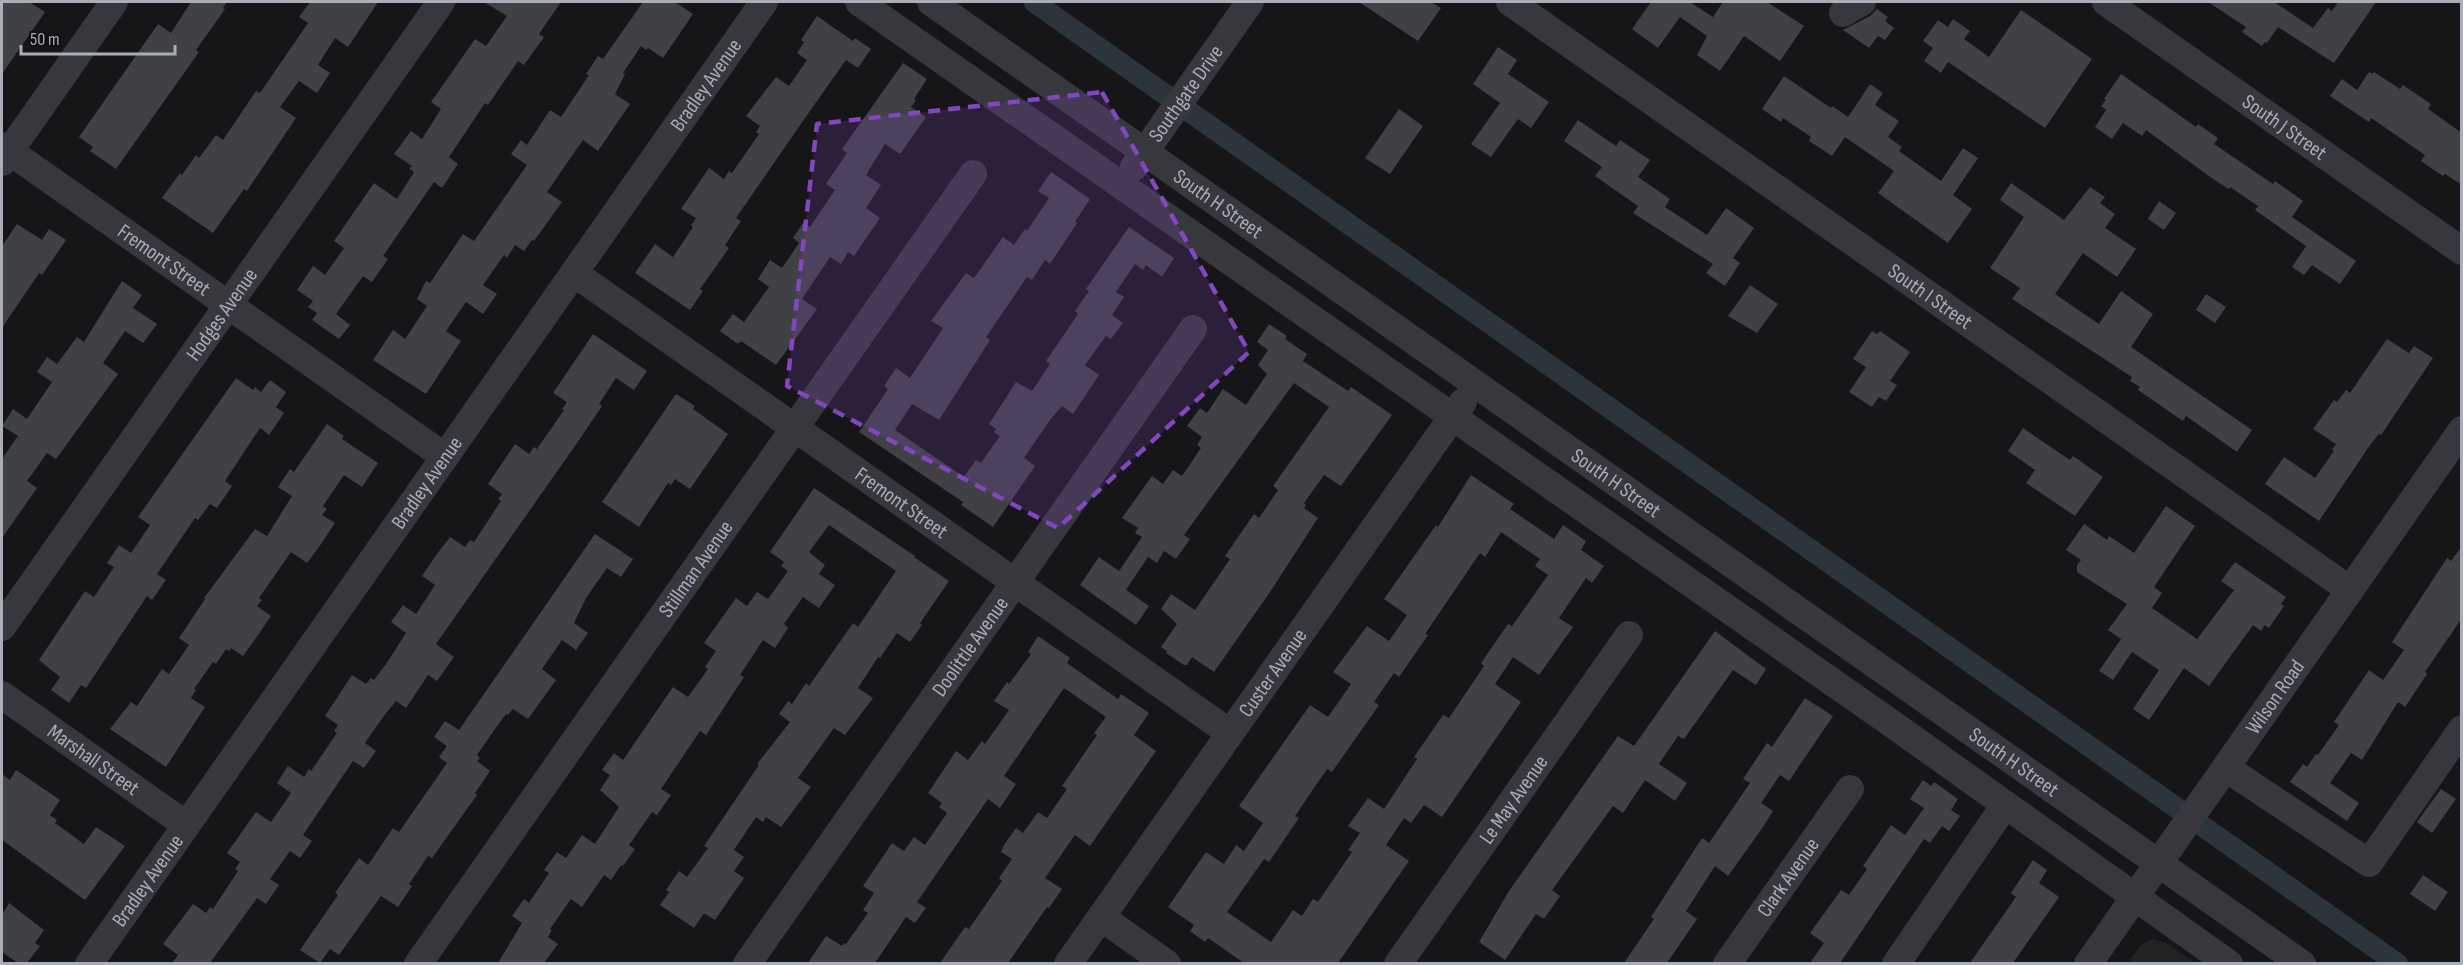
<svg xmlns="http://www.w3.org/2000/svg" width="2463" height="965" viewBox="0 0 2463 965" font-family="'Sofia Sans Condensed',sans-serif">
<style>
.built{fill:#222225}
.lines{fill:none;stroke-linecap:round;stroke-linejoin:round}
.canal{stroke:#2c353c;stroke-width:21}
.building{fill:#404145;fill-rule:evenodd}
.minor{stroke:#37383d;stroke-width:28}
.marked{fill:#8446be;fill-opacity:0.2;stroke:#8446be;stroke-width:4.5;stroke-dasharray:12 8;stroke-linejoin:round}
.labels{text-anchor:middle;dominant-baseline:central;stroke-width:5;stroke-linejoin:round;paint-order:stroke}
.street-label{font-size:21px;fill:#a8adb8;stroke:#111113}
</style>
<rect width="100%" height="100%" fill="#161618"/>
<path class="built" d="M2152,939L2166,943L2195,963H2128L2140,946Z"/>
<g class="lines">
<path class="canal" d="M1034,2L2398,964"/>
</g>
<g class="building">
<path d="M2,2H29L45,12L2,74Z"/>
<path d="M191,2H227L223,8L225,9L196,50L199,52L116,169L90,151L93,147L79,137L158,24L171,33Z"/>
<path d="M310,2H378L348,47L335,38L318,65L330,73L317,93L299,81L280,107L296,118L247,191L244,189L213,233L162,198L180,173L182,175L196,155L199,158L216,135L223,140L256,91L260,93L308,23L299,17Z"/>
<path d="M484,2H561L539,34L544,37L524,65L518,61L488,105L485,103L449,157L458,164L442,188L434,182L383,256L388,259L372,282L363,276L336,314L350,325L339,339L312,320L317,313L308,307L313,301L297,290L313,266L325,275L344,248L334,241L374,183L397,199L414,172L409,169L412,166L394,154L411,131L422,139L441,109L431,102L443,85L475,39L486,46L507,16Z"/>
<path d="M643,2H675L693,14L663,58L648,48L646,50L641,46L623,73L625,74L615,94L630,104L598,151L583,140L578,147L547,192L562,202L534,241L532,240L524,251L515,245L507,258L504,255L483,285L497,294L483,314L466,302L446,331L461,341L426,394L373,360L393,330L405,339L427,306L417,299L426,281L430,283L463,234L474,241L527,165L511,154L521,140L527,145L550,110L561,117L589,75L586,74L598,56L603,59Z"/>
<path d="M1359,2H1431L1441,8L1418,41Z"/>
<path d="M1651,2H1690L1713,17L1723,2H1767L1804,26L1780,61L1744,36L1720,71L1697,55L1707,36L1680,17L1658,48L1632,29Z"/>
<path d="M2208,2H2274L2313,28L2328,8L2332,11L2338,2H2376L2334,63L2278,27L2267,43L2265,42L2262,46L2242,32L2246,27Z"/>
<path d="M1877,9L1888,17L1885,21L1894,28L1885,40L1878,36L1869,48L1843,30L1870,16Z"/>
<path d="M2021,10L2092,59L2045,128L1948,62L1941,73L1924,61L1933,48L1923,41L1938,20L1948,27L1953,19L1970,31L1964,39L1989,57Z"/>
<path d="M817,16L853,41L855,38L871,49L858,68L846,60L805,118L736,218L741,221L725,245L729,248L700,289L703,291L690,310L635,273L655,244L673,257L693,227L691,226L696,218L681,209L709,168L724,179L729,171L732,173L759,134L756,132L760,126L746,116L776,77L789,86L807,60L797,53L804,42L801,40Z"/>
<path d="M1498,47L1517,60L1508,74L1549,102L1531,128L1518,119L1491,157L1471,144L1500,103L1473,84Z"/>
<path d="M903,63L927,79L914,99L916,100L911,107L926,117L900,154L885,144L866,175L881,185L866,208L880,218L854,256L848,252L841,264L830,257L802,299L817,309L776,365L741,341L738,344L720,331L733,314L744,322L769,287L758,279L770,260L782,268L799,243L793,238L803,223L810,227L835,190L826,184L847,153L842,149Z"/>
<path d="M2369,72L2372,74L2374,72L2400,89L2403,85L2431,104L2428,109L2462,133V185L2445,174L2443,176L2421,161L2425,155L2371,118L2369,122L2330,96L2342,79L2357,90Z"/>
<path d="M2121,74L2196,127L2198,124L2218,138L2214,144L2273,184L2275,181L2303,201L2292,217L2356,261L2340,284L2312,265L2304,275L2292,267L2306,246L2255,210L2258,206L2230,187L2229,189L2213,179L2146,130L2142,136L2123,123L2112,139L2095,127L2106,110L2101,106L2106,100L2104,99Z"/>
<path d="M1784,76L1831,108L1832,106L1848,117L1870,84L1883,93L1875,105L1899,121L1888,137L1902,147L1899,151L1941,181L1963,148L1978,158L1953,195L1972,209L1948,243L1878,193L1894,171L1845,137L1832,156L1809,141L1811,137L1783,118L1781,122L1762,109Z"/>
<path d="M1399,109L1423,126L1390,174L1365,158Z"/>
<path d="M1578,120L1616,146L1620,140L1650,160L1638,177L1670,199L1665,207L1707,235L1726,208L1754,228L1733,258L1740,263L1725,286L1706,273L1713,264L1633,213L1638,206L1595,176L1602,167L1564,141Z"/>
<path d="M1051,172L1090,199L1075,222L1077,223L1050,264L1045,260L1032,280L1027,277L986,337L990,340L939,420L912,404L895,430L964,477L976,460L981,463L1000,436L994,432L996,429L989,424L1016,382L1032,391L1050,364L1046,361L1078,314L1075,311L1089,291L1086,289L1129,227L1174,258L1162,277L1146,265L1143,270L1135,264L1116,292L1124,297L1112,315L1123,323L1111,339L1106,336L1085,365L1099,375L1073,414L1062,406L1050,420L1024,458L1035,466L993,527L961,505L963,502L859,432L888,389L884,386L896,368L910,378L943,328L931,321L966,273L974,278L1003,237L1014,245L1025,229L1027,231L1049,198L1038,191Z"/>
<path d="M2011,183L2064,220L2090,187L2105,197L2100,203L2115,214L2105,228L2136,249L2117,277L2083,253L2055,294L2099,324L2121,291L2153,314L2131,347L2252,430L2237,452L2186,416L2183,421L2138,390L2140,387L2130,381L2132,377L2012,299L2020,288L1990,268L2024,217L2000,200Z"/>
<path d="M2159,201L2176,213L2164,230L2148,219Z"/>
<path d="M17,224L42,240L49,229L66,240L42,275L39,273L2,328V246Z"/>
<path d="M122,281L142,295L133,308L157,324L143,343L125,331L103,363L118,374L56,459L47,453L27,481L37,488L2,538V459L18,436L2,426L13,409L27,419L52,382L37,372L47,357L57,364L77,337L84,342Z"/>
<path d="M1750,285L1778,304L1757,333L1728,316Z"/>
<path d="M2206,294L2226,307L2215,323L2196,310Z"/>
<path d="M1269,324L1287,336L1285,339L1307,354L1303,361L1348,391L1351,387L1392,415L1341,486L1324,475L1304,503L1306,505L1304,508L1318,518L1270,592L1214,672L1192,657L1187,665H1184L1166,653L1167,651L1161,647L1177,624L1161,609L1171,594L1195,610L1230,559L1225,556L1254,514L1259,518L1278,490L1273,486L1329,407L1294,383L1184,535L1190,539L1176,559L1164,551L1157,563L1148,557L1126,590L1149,606L1136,625L1080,585L1099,557L1119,571L1142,537L1135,533L1138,528L1122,518L1152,476L1163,484L1173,470L1182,476L1201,448L1197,445L1202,437L1187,426L1200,408L1207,413L1223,389L1246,405L1267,374L1258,365L1268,350L1257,342Z"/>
<path d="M1872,331L1877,334L1880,331L1910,352L1890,381L1897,385L1886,401L1879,397L1872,407L1849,392L1866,367L1853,359Z"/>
<path d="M593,334L647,371L634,390L616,378L599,404L602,406L577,443L436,644L454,657L437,681L428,675L406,708L396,701L383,717L365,743L376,751L364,768L353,761L303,835L312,841L300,858L290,851L270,879L279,885L266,904L257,898L210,963H172L178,955L163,944L193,904L206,913L210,907L213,909L238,871L235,869L240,862L227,853L256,812L271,822L291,793L277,783L288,766L304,777L309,769L311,771L337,733L334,731L338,725L325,716L352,675L366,684L371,678L374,680L386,664L406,633L391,622L403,605L416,614L435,585L422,576L434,558L450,537L465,547L470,540L474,542L501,501L498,499L502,494L488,484L515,444L529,454L534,447L537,449L564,410L562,409L567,402L553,393Z"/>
<path d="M2387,339L2409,353L2414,346L2433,358L2381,435L2379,434L2370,445L2319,521L2265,484L2284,457L2315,478L2334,451L2332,450L2336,444L2313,429L2334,400L2337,402L2346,390L2350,393Z"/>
<path d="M236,378L253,390L255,387L261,392L270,380L286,392L276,407L284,413L269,435L260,428L225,481L232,486L217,508L210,504L198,520L195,518L157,574L166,580L152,600L147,596L86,688L81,685L69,703L51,690L60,677L39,660L85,591L94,597L114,567L107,563L119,545L131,553L150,525L138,517Z"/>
<path d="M676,394L695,406L693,409L728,434L690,489L675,479L671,485L668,483L639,527L602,502Z"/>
<path d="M327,424L344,436L342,439L378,463L362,487L344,475L323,506L327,509L322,515L335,523L319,547L307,563L291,552L259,598L262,600L257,606L271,616L258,635L243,656L231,648L229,651L226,649L216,664L213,662L194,689L196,690L191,698L205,707L166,767L110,729L131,702L137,706L162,669L169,674L189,645L179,638L205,599L204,598L255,529L267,536L292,496L278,487L290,469L294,472Z"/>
<path d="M2023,428L2070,460L2073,456L2103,477L2075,516L2026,483L2035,470L2008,451Z"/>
<path d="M1471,475L1514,504L1510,509L1554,539L1563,525L1586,541L1581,550L1604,566L1592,583L1586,578L1559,618L1573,627L1539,675L1513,657L1495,684L1521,702L1442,817L1424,805L1411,823L1404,818L1386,845L1409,861L1338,963H1244L1208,938L1205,942L1190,931L1194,925L1168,907L1206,852L1224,864L1236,845L1244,851L1263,823L1239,806L1310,705L1328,717L1351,684L1333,672L1367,626L1389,641L1407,615L1384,599L1436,525L1438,527ZM1501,532L1540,559L1535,566L1548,575L1512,626L1508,624L1481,663L1484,666L1449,718L1443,715L1414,757L1417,759L1384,809L1368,798L1348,826L1360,833L1348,850L1352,852L1318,902L1313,899L1302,916L1293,910L1271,942L1227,912L1264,859L1269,862L1299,818L1295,816L1327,769L1332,772L1379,705L1374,702L1394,673L1399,677L1428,635L1425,634L1480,553L1485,557Z"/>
<path d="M814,488L915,556L914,557L949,581L920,623L922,625L910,642L897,633L880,658L878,657L858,688L873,698L845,735L834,728L798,778L811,787L781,827L766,817L763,822L756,817L734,850L744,857L734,871L744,878L715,920L704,913L694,928L660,905L669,892L666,890L679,871L687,877L708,848L704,846L759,765L757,764L790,722L779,714L788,701L792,704L806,683L809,686L853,623L858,627L896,571L829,525L809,552L825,565L819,574L835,585L819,608L803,597L784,624L788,628L775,648L763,640L740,675L744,677L706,735L700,731L661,789L671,795L657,815L652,812L629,845L635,849L623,866L621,865L611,880L604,875L582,907L571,899L550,929L552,930L548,937L558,944L544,963H498L522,923L512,916L524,899L529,903L549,873L544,870L557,852L566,858L582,835L595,844L619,807L600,790L610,775L602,770L614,753L623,760L673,687L688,697L708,669L705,667L716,651L704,643L736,598L747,606L757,592L768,599L788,571L781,566L784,562L770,552Z"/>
<path d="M2166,506L2195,526L2154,587L2162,593L2152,608L2197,639L2234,590L2221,581L2235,562L2286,597L2281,604L2284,606L2269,628L2265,625L2261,631L2253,625L2209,686L2184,668L2149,720L2133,709L2159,670L2132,652L2113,680L2099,671L2121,639L2108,630L2127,604L2077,572V565L2081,560L2066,550L2084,524L2107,540L2109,536L2134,553Z"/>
<path d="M595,534L633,559L621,577L607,568L586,598L574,623L588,633L576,650L562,640L542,669L556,680L528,719L513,709L508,715L506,714L495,729L477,755L480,758L477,761L490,771L475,793L477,795L432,858L428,856L409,884L412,886L398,907L381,896L339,955L330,949L320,963L300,950L338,895L335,893L359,858L368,865L393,828L399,832L447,763L439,757L447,746L434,737L445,721L459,730Z"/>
<path d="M2462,546V618L2425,672L2427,674L2405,707L2398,702L2362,760L2351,753L2330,783L2359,803L2347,821L2290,782L2303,764L2307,767L2316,754L2318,755L2339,725L2334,722L2369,670L2383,680L2404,650L2392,642L2447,558L2451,561Z"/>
<path d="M1715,631L1766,669L1756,685L1733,670L1684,739L1678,736L1659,764L1687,783L1675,801L1645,780L1623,813L1613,806L1552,890L1560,896L1544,919L1536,914L1505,960L1479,942L1509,891L1618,736L1634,746Z"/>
<path d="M1038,636L1070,658L1067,663L1118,699L1121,694L1149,713L1134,735L1156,751L1090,846L1075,835L1045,878L1062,889L1049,908L1047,907L1008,963H940L965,927L969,929L1002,881L999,878L1012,859L1001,852L1004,845L1016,828L1023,833L1038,812L1047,818L1067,789L1062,786L1097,735L1094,733L1106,717L1064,688L1004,776L1016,784L1000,808L988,799L917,902L926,908L915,923L906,917L875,963H808L826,936L842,946L844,943L846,944L868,913L863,910L874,893L863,886L892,843L904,851L914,837L925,845L947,813L939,807L942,803L928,793L956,751L968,760L982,741L985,744L1009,710L994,701L1007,682L1009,684L1031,654L1028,652Z"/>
<path d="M1805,698L1833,716L1789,781L1780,775L1761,803L1773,811L1763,827L1728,876L1715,866L1686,911L1697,919L1667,963H1624L1654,919L1651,917L1702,838L1709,843L1750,783L1743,779L1767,743L1772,747Z"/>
<path d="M16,770L60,800L50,815L57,820L55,823L84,844L96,827L125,846L85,900L2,840V774L10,780Z"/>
<path d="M1923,780L1931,786L1934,782L1958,799L1951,810L1960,816L1949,831L1942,826L1930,843L1924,839L1840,963H1810L1824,943L1810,933L1841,890L1849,895L1867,869L1863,866L1891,825L1905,835L1924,808L1910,799Z"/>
<path d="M2441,789L2456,799L2432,833L2417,822Z"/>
<path d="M2033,860L2047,870L2039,883L2059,897L2013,963H1970L2016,897L2011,893Z"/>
<path d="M2423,875L2448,892L2435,911L2410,894Z"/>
<path d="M9,903L44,930L35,943L40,946L27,963H18L2,952V915Z"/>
</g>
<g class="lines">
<g class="minor">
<path d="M859,2L1891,723L2229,964"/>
<path id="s1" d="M931,2L2302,964"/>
<path id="s2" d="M1510,2L2350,590"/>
<path id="s3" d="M2106,2L2462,251"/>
<path d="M1843,13L1862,2"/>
<path id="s4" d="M2,146L445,457"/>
<path d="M2,162L114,2"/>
<path id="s5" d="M1134,167L1250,2"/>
<path id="s6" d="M574,273L1230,733"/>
<path id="s7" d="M2,627L441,2"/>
<path id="s8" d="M2,695L186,825"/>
<path d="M2226,768L2369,863L2462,729"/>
<path d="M1101,917L1167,964"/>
<path id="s9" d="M89,964L764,2"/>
<path id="s10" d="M418,964L973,174"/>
<path id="s11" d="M747,964L1193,329"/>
<path id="s12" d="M1068,964L1463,402"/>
<path id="s13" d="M1398,964L1629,635"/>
<path id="s14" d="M1727,964L1850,789"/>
<path d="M1896,964L2005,805"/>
<path id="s15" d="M2088,964L2462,430"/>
</g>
</g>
<path class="marked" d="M1102,92L1249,352L1058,528L787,386L817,124Z"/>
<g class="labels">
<g class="street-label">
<text stroke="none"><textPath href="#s9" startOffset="1074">Bradley Avenue</textPath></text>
<text stroke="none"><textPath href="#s5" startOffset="90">Southgate Drive</textPath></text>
<text stroke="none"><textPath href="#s3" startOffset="218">South J Street</textPath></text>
<text stroke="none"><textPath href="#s1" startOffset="351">South H Street</textPath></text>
<text stroke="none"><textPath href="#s4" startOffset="198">Fremont Street</textPath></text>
<text stroke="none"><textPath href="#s2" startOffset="513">South I Street</textPath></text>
<text stroke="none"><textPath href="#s7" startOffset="382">Hodges Avenue</textPath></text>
<text stroke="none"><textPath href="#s1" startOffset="837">South H Street</textPath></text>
<text stroke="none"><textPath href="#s9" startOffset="588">Bradley Avenue</textPath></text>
<text stroke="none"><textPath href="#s6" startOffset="400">Fremont Street</textPath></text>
<text stroke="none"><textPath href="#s10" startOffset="483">Stillman Avenue</textPath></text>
<text stroke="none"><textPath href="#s11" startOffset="388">Doolittle Avenue</textPath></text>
<text stroke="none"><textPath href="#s12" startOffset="356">Custer Avenue</textPath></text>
<text stroke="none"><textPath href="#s15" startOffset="326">Wilson Road</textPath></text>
<text stroke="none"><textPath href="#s8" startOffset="112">Marshall Street</textPath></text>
<text stroke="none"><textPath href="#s1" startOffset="1323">South H Street</textPath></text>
<text stroke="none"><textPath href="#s13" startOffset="201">Le May Avenue</textPath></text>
<text stroke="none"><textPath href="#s14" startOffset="106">Clark Avenue</textPath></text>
<text stroke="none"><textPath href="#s9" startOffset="102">Bradley Avenue</textPath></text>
</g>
</g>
<rect width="2463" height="965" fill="none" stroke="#a8adb8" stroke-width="6"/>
<path d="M21 45v9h154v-9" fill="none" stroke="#a8adb8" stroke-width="3"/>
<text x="30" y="45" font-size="18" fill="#a8adb8" stroke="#111113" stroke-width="4.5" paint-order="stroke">50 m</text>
</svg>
